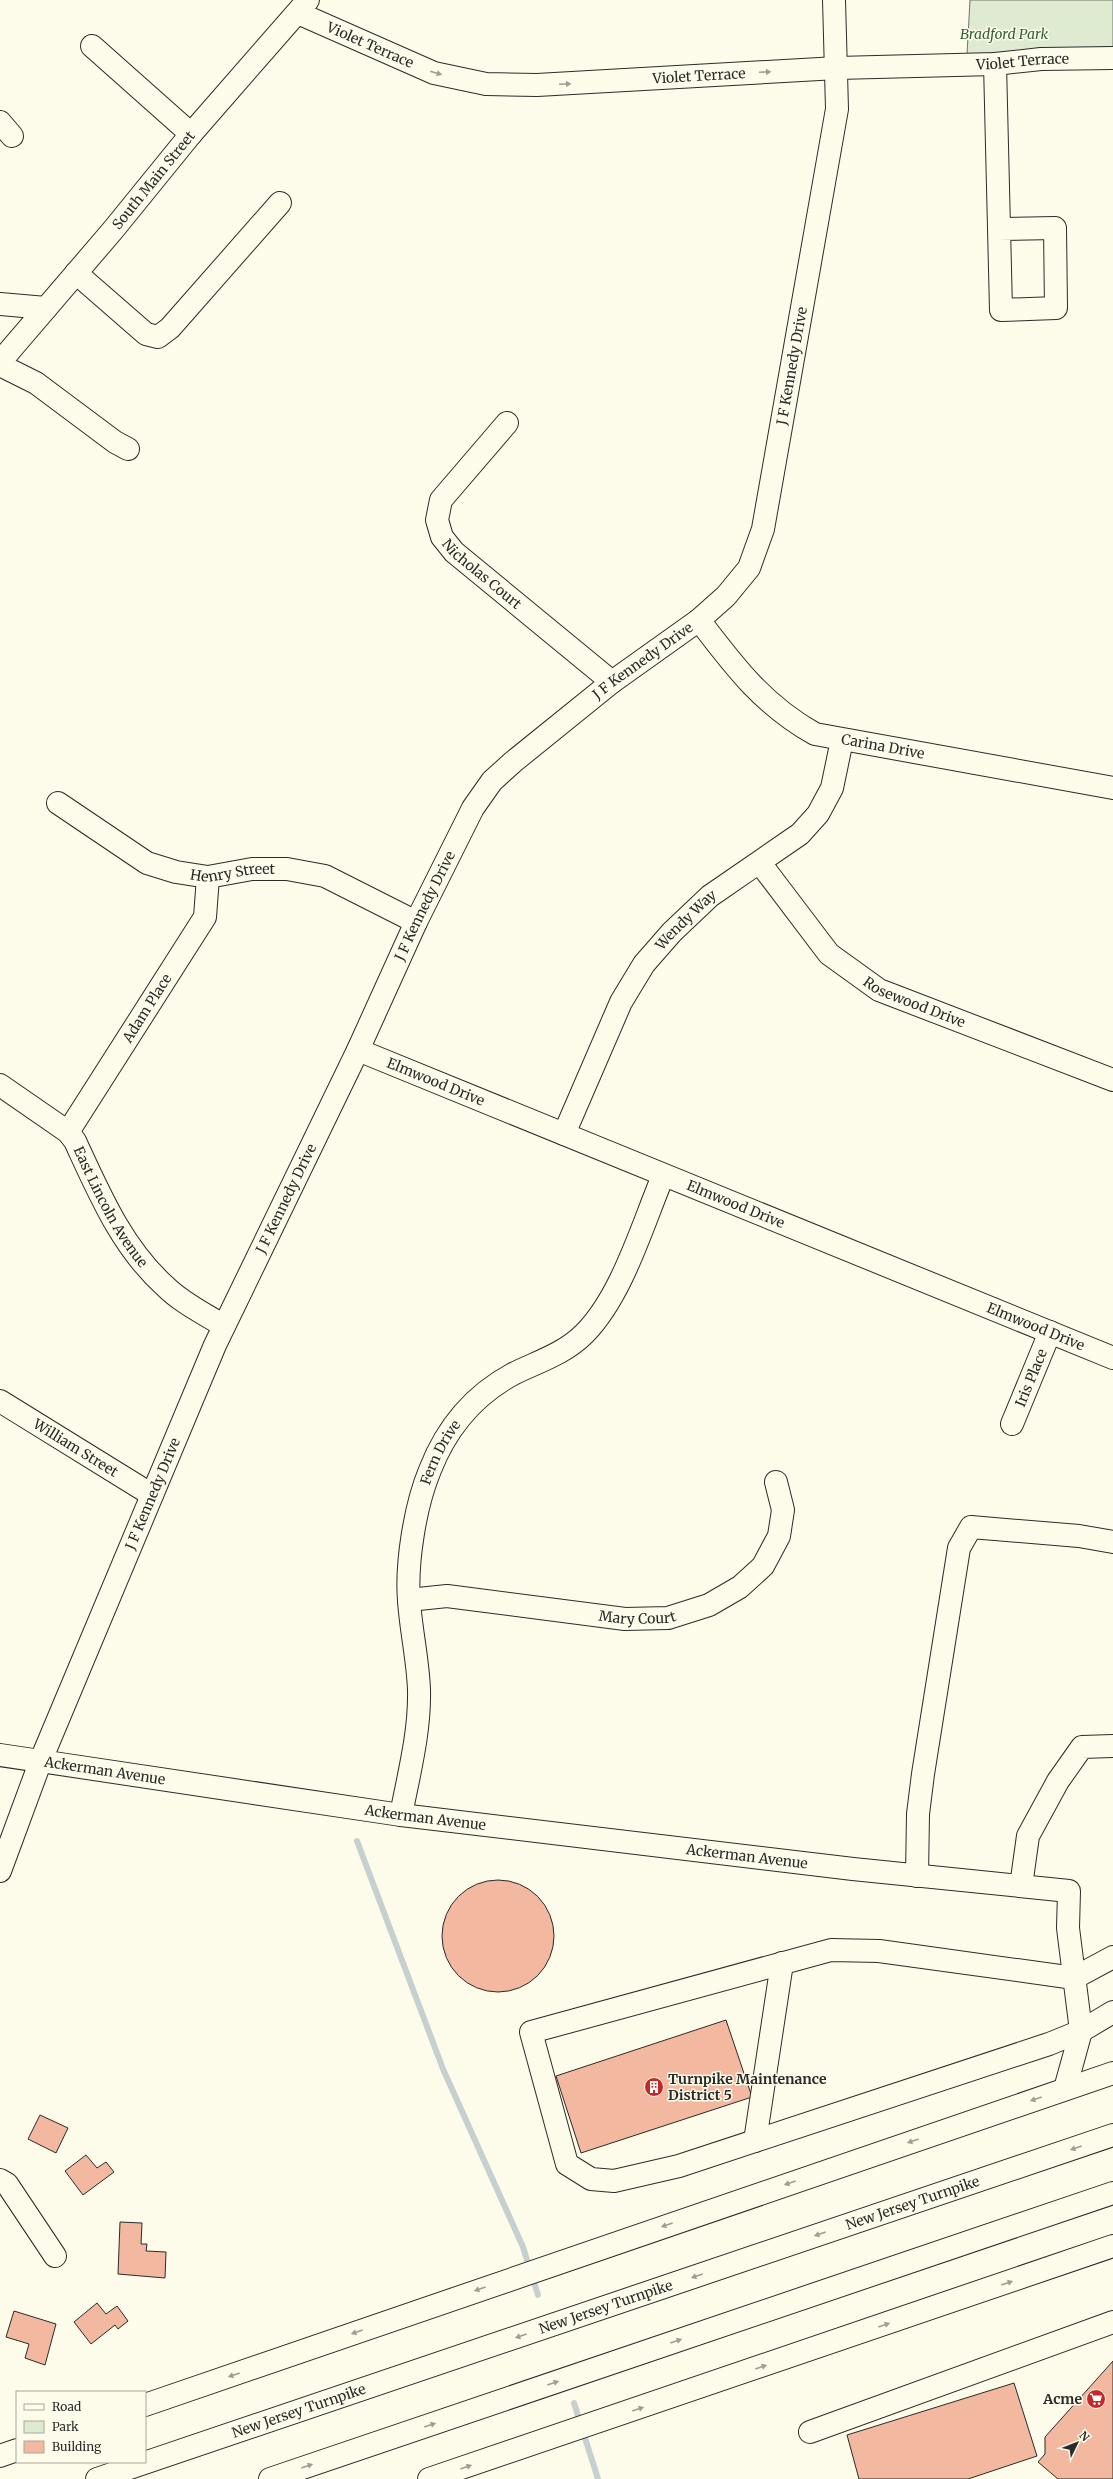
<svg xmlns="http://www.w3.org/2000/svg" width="1113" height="2479" viewBox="0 0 1113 2479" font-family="Merriweather,serif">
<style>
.green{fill:#deebd1;stroke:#74746e}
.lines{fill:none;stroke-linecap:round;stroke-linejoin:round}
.stream{stroke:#c7d0d0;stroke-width:6}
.building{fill:#f2b8a0;stroke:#2b2b2b}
.minor-casing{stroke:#2b2b2b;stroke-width:24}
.highway-casing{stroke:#2b2b2b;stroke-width:24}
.minor{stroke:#fdfbea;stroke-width:22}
.highway{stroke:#fdfbea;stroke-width:22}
.oneway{fill:#9e9d94}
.labels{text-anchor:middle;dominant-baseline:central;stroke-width:3;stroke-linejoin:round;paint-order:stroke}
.park-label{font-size:14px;font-style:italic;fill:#34623c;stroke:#fdfbea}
.street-label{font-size:14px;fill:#2b2b2b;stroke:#fdfbea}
.poi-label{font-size:14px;font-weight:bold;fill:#2b2b2b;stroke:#fdfbea;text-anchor:start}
</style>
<rect width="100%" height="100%" fill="#fdfbea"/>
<path class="green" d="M970,0H1113V62L966,73Z"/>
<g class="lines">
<g class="stream">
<path d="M357,1841L443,2069L523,2247L538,2295"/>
<path d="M574,2403L598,2479"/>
</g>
</g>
<g class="building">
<circle cx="498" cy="1936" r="56"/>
<path d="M726,2020L752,2097L581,2153L556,2076Z"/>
<path d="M40,2115L68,2128L56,2153L28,2139Z"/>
<path d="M86,2155L97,2168L106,2162L114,2172L83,2195L65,2171Z"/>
<path d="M120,2222L142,2223L141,2244H147L146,2251L166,2252L165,2278L118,2274Z"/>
<path d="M97,2303L106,2314L117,2306L128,2321L118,2329L115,2325L91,2344L74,2322Z"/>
<path d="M14,2311L56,2324L45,2365L25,2358L29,2344L6,2337Z"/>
<path d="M1113,2361V2479H1058L1038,2462L1045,2454V2437Z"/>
<path d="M1014,2383L1037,2456L968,2479H859L847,2435Z"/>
</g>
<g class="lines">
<g class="minor-casing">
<g id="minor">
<path id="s1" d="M298,13L434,73L486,84L537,85L837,68L995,64L1041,59L1113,58"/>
<path d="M92,46L191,134"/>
<path d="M995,64L1001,310L1056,308L1055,228L999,229"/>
<path d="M0,122L12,136"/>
<path d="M76,273L146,334L158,337L170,328L280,203"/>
<path d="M0,304L46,308"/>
<path id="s2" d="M0,362L113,230L191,134L308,0"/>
<path d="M0,365L36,383L115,442L128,449"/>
<path id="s3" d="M507,423L441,500L437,520L442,537L454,552L612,682"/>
<path id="s4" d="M699,620C734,666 763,705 815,734L1113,788"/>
<path id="s5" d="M58,803L147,863L176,872L208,877L252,869H287L325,876L416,922"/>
<path id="s6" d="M760,863L829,954L879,990L1113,1080"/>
<path id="s7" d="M358,1050L1113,1358"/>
<path id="s8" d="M0,1085L68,1132L75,1141C99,1193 122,1248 166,1287C182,1303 205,1314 224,1326"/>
<path id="s9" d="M68,1132L205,917L208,877"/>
<path id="s10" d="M564,1134L621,1002L644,964L672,932L710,896L800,834L818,814L832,788L842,740"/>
<path id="s11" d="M0,1401L152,1495"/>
<path id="s12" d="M1012,1424L1050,1332"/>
<path id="s13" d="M409,1600L447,1596L625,1619L668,1618L709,1605L740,1587L763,1566L779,1536L783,1510L776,1482"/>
<path id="s14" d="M0,1755L401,1815L853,1869L1069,1891L1068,1928L1081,2031L1065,2089"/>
<path id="s15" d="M401,1815C409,1773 420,1732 419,1690C418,1660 411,1631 409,1601C406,1563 415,1506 430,1470C446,1429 474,1395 513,1374C537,1362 564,1354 584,1334C622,1296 642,1226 663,1176"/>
<path id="s16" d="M0,1871L41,1760L215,1345L358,1050L416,922L473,808L492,781L513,762L612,682L699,620L726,596L749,568L763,529L837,109L834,0"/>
<path d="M917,1876L918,1814L923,1774L959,1548L971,1527L1079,1536L1113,1542"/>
<path d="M1021,1886L1028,1836L1058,1781L1082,1747L1113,1746"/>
<path d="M1113,1957L1074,1978L879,1951L831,1950L531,2032L567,2164L591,2179L614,2181L679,2166L1049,2044L1081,2031L1113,2012"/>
<path d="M755,2141L782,1963"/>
<path d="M0,2180L7,2184L55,2256"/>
<path d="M810,2432L1113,2322"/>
</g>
</g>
<g class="highway-casing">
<g id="highway">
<path d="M145,2405L1113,2073"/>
<path d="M0,2456L17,2450"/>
<path id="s17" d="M97,2479L1113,2135"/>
<path d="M270,2479L1113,2193"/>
<path d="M429,2479L1113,2246"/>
</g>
</g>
<use href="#minor" class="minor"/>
<use href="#highway" class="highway"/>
</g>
<defs><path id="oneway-solid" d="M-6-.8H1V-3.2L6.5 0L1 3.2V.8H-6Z"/></defs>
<g class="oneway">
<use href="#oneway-solid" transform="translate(765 72) rotate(-3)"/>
<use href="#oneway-solid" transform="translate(436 73) rotate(16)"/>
<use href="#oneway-solid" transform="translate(565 84) rotate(-3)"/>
<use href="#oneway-solid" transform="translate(1036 2099) rotate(161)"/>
<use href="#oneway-solid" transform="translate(913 2141) rotate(161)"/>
<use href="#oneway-solid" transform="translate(1076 2148) rotate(161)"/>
<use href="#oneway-solid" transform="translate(790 2183) rotate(161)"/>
<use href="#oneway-solid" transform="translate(667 2225) rotate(161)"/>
<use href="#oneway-solid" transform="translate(820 2234) rotate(161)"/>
<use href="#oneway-solid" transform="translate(697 2276) rotate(161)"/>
<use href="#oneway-solid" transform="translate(1007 2283) rotate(-19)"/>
<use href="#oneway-solid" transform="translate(480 2289) rotate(161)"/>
<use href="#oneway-solid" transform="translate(884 2325) rotate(-19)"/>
<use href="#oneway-solid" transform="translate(357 2332) rotate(161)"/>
<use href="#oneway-solid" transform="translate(521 2336) rotate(161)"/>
<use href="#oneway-solid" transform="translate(676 2341) rotate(-19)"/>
<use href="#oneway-solid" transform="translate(761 2367) rotate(-19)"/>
<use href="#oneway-solid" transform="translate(234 2375) rotate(161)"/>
<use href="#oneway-solid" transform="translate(553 2383) rotate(-19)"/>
<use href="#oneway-solid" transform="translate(638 2409) rotate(-19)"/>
<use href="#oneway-solid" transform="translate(430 2425) rotate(-19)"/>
<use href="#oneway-solid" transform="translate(307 2466) rotate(-19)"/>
<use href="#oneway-solid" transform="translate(466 2467) rotate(-19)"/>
</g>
<defs>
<g id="building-disc" transform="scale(1)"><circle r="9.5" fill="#c62828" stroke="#fdfbea"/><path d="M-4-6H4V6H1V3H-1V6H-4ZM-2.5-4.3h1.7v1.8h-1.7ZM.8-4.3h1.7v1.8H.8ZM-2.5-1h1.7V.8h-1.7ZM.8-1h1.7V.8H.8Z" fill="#fff"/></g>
<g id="supermarket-disc" transform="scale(1)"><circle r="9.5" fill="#c62828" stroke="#fdfbea"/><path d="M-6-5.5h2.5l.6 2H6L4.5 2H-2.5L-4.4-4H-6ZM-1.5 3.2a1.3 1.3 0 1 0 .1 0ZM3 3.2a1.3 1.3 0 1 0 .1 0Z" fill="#fff"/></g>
</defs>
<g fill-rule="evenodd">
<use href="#building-disc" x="654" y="2087"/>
<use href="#supermarket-disc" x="1096" y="2399"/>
</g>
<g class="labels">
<g class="park-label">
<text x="1004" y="34">Bradford Park</text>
</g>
<g class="street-label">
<text stroke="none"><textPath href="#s1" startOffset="79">Violet Terrace</textPath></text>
<text stroke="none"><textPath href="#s1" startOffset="739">Violet Terrace</textPath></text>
<text stroke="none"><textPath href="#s1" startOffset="415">Violet Terrace</textPath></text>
<text stroke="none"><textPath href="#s2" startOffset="238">South Main Street</textPath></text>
<text stroke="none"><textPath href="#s16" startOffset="1739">J F Kennedy Drive</textPath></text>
<text stroke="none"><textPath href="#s3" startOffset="194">Nicholas Court</textPath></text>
<text stroke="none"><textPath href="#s16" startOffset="1390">J F Kennedy Drive</textPath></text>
<text stroke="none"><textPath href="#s4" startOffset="233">Carina Drive</textPath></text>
<text stroke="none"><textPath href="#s5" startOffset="195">Henry Street</textPath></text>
<text stroke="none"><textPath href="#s16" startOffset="1055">J F Kennedy Drive</textPath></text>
<text stroke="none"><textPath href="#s10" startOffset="249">Wendy Way</textPath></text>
<text stroke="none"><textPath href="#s6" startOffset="213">Rosewood Drive</textPath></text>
<text stroke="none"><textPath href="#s9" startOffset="147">Adam Place</textPath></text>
<text stroke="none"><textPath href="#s7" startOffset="84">Elmwood Drive</textPath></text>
<text stroke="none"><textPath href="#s16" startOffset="731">J F Kennedy Drive</textPath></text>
<text stroke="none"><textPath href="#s7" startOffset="408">Elmwood Drive</textPath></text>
<text stroke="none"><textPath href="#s8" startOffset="169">East Lincoln Avenue</textPath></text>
<text stroke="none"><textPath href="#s7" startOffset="732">Elmwood Drive</textPath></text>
<text stroke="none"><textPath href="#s12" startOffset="50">Iris Place</textPath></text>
<text stroke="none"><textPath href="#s11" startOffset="89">William Street</textPath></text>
<text stroke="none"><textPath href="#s15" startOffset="370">Fern Drive</textPath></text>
<text stroke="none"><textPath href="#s16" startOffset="407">J F Kennedy Drive</textPath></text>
<text stroke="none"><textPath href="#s13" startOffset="230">Mary Court</textPath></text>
<text stroke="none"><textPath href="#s14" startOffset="106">Ackerman Avenue</textPath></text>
<text stroke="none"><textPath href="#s14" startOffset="430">Ackerman Avenue</textPath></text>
<text stroke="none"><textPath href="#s14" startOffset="754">Ackerman Avenue</textPath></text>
<text stroke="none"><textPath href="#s17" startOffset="861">New Jersey Turnpike</textPath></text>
<text stroke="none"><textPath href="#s17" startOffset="537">New Jersey Turnpike</textPath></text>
<text stroke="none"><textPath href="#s17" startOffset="213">New Jersey Turnpike</textPath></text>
</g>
<g class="poi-label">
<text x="668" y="2079">Turnpike Maintenance<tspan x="668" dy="16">District 5</tspan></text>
<text x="1082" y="2399" text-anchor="end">Acme</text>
</g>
</g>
<rect x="16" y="2391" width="130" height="72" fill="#fdfbea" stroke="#a9a89e"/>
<rect x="24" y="2404" width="20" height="6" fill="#fdfbea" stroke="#a9a89e"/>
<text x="52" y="2411" font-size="12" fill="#2b2b2b">Road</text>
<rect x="24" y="2421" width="20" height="12" fill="#deebd1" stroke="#a9a89e"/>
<text x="52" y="2431" font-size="12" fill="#2b2b2b">Park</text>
<rect x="24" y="2441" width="20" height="12" fill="#f2b8a0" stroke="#a9a89e"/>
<text x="52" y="2451" font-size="12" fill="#2b2b2b">Building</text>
<g transform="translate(1077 2443) rotate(47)" stroke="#fdfbea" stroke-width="3" paint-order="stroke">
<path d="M0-3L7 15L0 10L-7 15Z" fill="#2b2b2b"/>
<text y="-6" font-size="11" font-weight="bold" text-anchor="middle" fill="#2b2b2b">N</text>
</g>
</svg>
